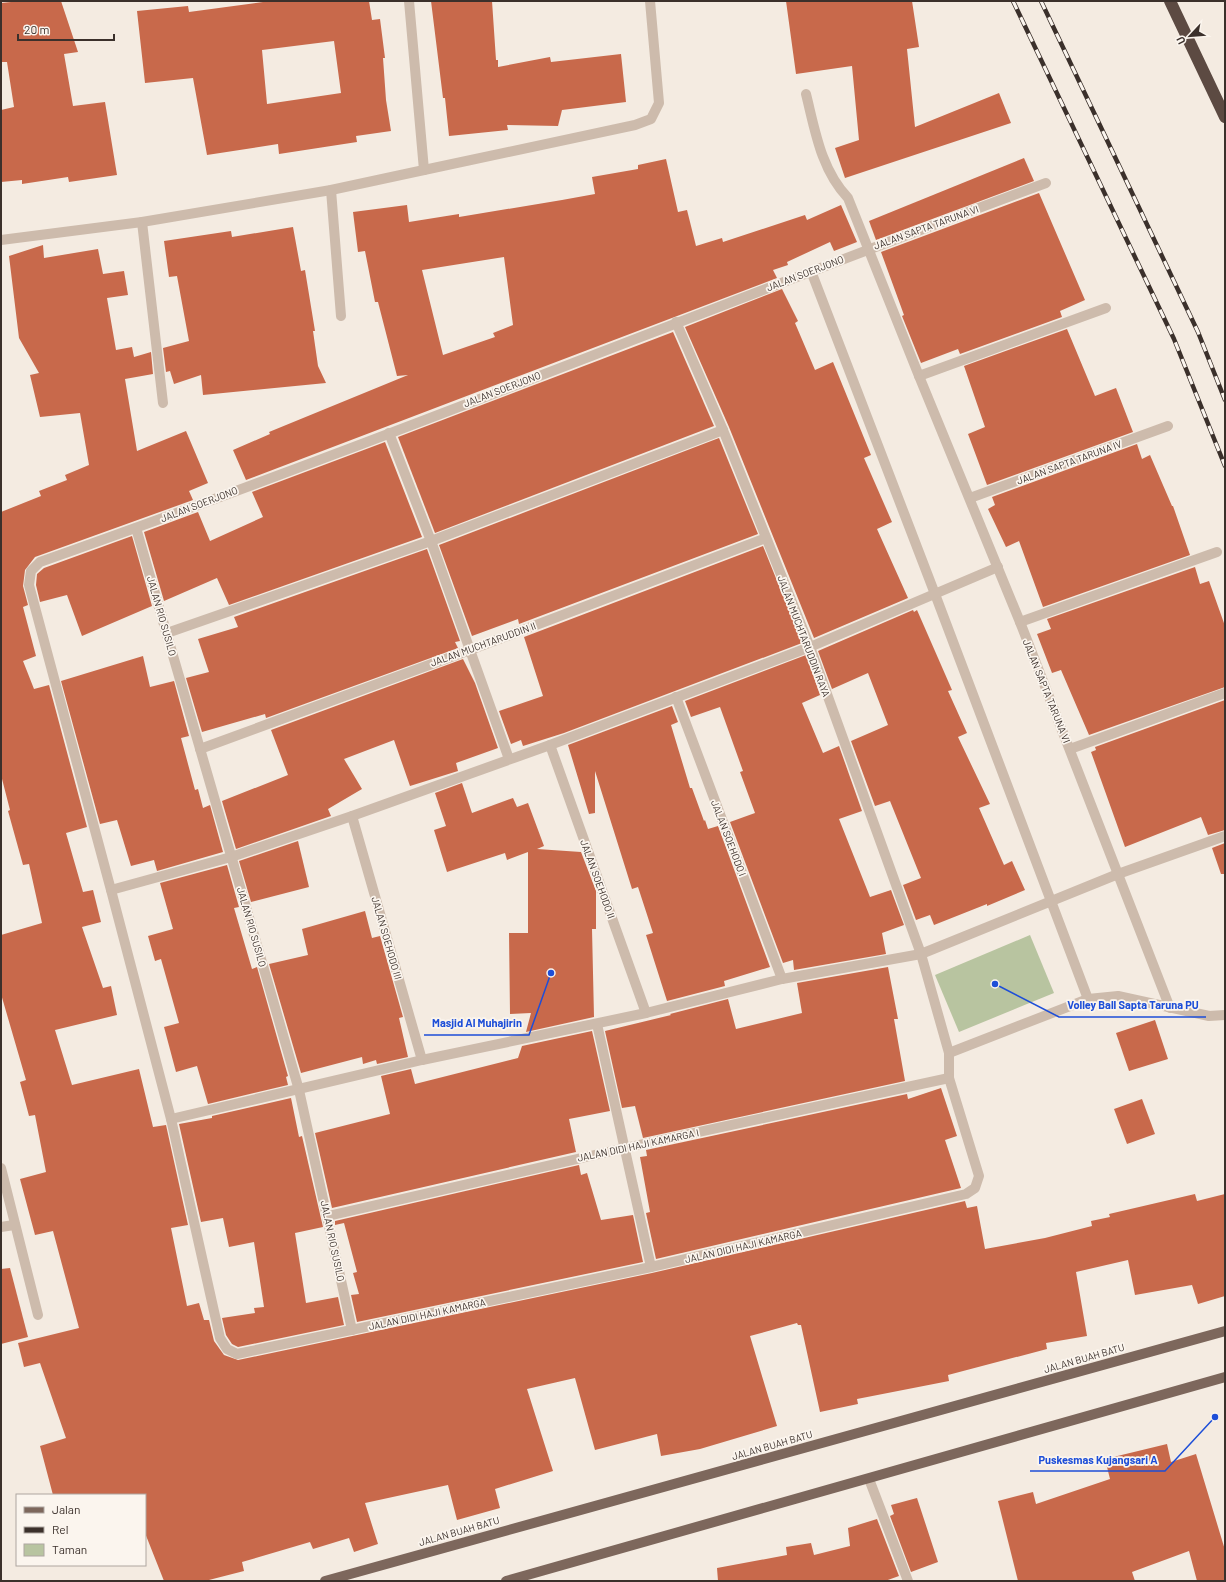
<svg xmlns="http://www.w3.org/2000/svg" width="1226" height="1582" viewBox="0 0 1226 1582" font-family="Barlow,sans-serif">
<style>
.green{fill:#b8c4a0}
.building{fill:#c8694b;fill-rule:evenodd}
.lines{fill:none;stroke-linecap:round;stroke-linejoin:round}
.minor{stroke:#cdbbac;stroke-width:10}
.major{stroke:#7d675c;stroke-width:10}
.highway{stroke:#5c4a42;stroke-width:12}
.rail-casing{stroke:#3b302b;stroke-width:4.5}
.rail{stroke:#fbf5ee;stroke-width:3;stroke-dasharray:9;stroke-linecap:butt}
.labels{text-anchor:middle;dominant-baseline:central;stroke-width:3.5;stroke-linejoin:round;paint-order:stroke}
.street-label{font-size:10px;fill:#3b302b;stroke:#fbf5ee}
.leader{fill:none;stroke:#1d4ed8;stroke-width:1.5}
.callout-dot{fill:#1d4ed8;stroke:#fbf5ee;stroke-width:1.5}
.callout-label{font-size:11px;text-anchor:middle;font-weight:bold;fill:#1d4ed8;stroke:#fbf5ee;stroke-width:3.5;stroke-linejoin:round;paint-order:stroke}
</style>
<rect width="100%" height="100%" fill="#f4ebe1"/>
<path class="green" d="M1030,935L1054,993L959,1032L935,975Z"/>
<g class="building">
<path d="M21,1H61L78,52L64,54L73,106L105,102L117,175L69,182L68,177L22,184V180L1,182V110L14,107L7,62H1V3Z"/>
<path d="M270,1H369L372,20L380,19L385,58H383L386,100L391,131L356,136L357,142L279,154L278,144L207,155L193,78L145,83L137,11L188,6L189,12ZM334,41L341,93L267,104L262,50Z"/>
<path d="M431,1H492L496,60H498V67L550,57L551,62L621,54L626,102L562,110L558,126L507,125L508,130L449,136L445,98H443Z"/>
<path d="M786,1H912L919,47L907,49L915,127L999,93L1011,123L845,178L835,148L859,140L852,66L796,74Z"/>
<path d="M1024,158L1034,181L876,240L869,221Z"/>
<path d="M666,159L678,212L687,210L696,246L722,238L723,242L805,215L807,220L841,205L857,242L834,251L830,242L787,262L788,265L773,270L777,278L246,480L233,450L270,434L269,432L408,375L397,376L378,302H375L365,251L358,252L353,212L407,205L409,222L459,214V217L562,200L595,194L592,177L638,169V165ZM504,257L513,325L493,333L495,337L443,355L422,270Z"/>
<path d="M1039,193L1085,300L1060,311L1062,317L960,354L958,349L921,363L902,316L904,315L881,252Z"/>
<path d="M293,227L301,271L305,270L315,331H313L318,366L326,383L203,395L201,375L174,384L170,371L166,372L163,348L189,341L177,276L169,277L164,241L231,231L232,237Z"/>
<path d="M43,245L44,258L98,249L103,274L124,271L128,295L107,298L116,350L132,347L134,357L151,352L153,374L125,379L137,451L186,431L208,483L189,491L193,500L35,557L25,570L23,586L28,605L23,607L36,656L23,661L34,689L49,685L87,827L66,833L83,892L93,890L101,922L82,927L103,988L111,986L117,1015L55,1030L72,1085L139,1069L153,1127L166,1125L188,1225L171,1228L187,1306L199,1303L204,1320H209L214,1341L224,1355L238,1360L652,1273L965,1201L967,1208L977,1206L985,1249L1045,1238L1092,1226L1091,1221L1110,1217L1109,1214L1195,1194L1197,1201L1225,1194V1296L1198,1304L1192,1285L1135,1295L1128,1260L1076,1272L1087,1336L1046,1343L1047,1349L948,1375L949,1381L857,1399L858,1404L820,1412L801,1325H798L797,1323L750,1336L777,1426L700,1449L661,1456L657,1434L595,1450L575,1378L527,1389L553,1471L495,1489L500,1508L457,1520L448,1485L365,1503L378,1544L354,1552L349,1538L313,1549L310,1542L242,1562L244,1571L205,1581H164L145,1533V1495H53L40,1446L66,1438L40,1363L24,1367L18,1343L79,1328L53,1231L35,1235L20,1179L46,1172L35,1115L29,1116L20,1082L26,1080L1,994V935L42,923L29,864L23,865L8,811L10,810L1,775V512L41,496L39,491L67,480L65,475L89,465L80,413L40,417L30,375L39,373L19,338L9,256Z"/>
<path d="M782,289L798,321L795,323L815,370L833,362L871,455L864,458L892,522L877,529L908,598L814,638L729,427L685,327Z"/>
<path d="M1067,329L1095,396L1116,388L1133,432L987,485L968,434L985,427L964,366Z"/>
<path d="M673,332L714,426L435,533L398,437Z"/>
<path d="M719,438L758,534L519,624L518,619L472,636L439,545Z"/>
<path d="M385,442L422,537L229,605L217,578L164,601L144,532L198,512L210,541L263,517L252,492Z"/>
<path d="M1137,444L1142,459L1150,455L1172,506H1173L1190,555L1043,607L1019,541L1006,547L988,509L995,505L992,497Z"/>
<path d="M132,536L152,606L82,636L67,595L40,602L36,585L37,574L44,568Z"/>
<path d="M763,546L802,643L564,733L523,746L521,740L511,744L499,711L543,696L524,637Z"/>
<path d="M427,549L460,641L455,642L458,648L266,718L265,714L202,732L186,678L209,672L198,639L238,627L234,617Z"/>
<path d="M1195,567L1200,584L1209,581L1225,626V687L1089,735L1061,670L1052,673L1037,634L1051,629L1047,619Z"/>
<path d="M913,610L914,612L917,610L952,690L948,691L967,733L958,737L990,804L979,808L1004,865L1012,861L1025,890L987,906V904L934,925L930,915L916,920L903,885L921,878L890,801L875,806L851,741L888,725L868,673L832,689L818,651Z"/>
<path d="M806,655L820,695L802,703L823,753L839,746L862,811L839,819L870,897L891,890L904,925L882,933L886,954L794,970L793,960L783,963L730,822L755,813L740,772L743,771L720,707L691,717L685,701Z"/>
<path d="M143,656L150,687L174,681L189,736L181,738L195,790L198,789L203,808L210,805L223,852L157,871L154,860L131,866L117,820L100,824L61,681Z"/>
<path d="M463,659L475,683L498,748L456,763L458,771L410,786L394,740L344,759L362,789L328,809L331,816L236,849L222,801L288,775L271,730Z"/>
<path d="M1225,700V830L1208,835L1201,817L1125,847L1091,752L1096,750L1095,747Z"/>
<path d="M672,706L678,722L671,725L690,788H692L704,821L705,820L708,829L718,826L770,967L724,981L725,986L667,1001L646,935L653,933L638,887L632,889L595,771V813L589,814L568,745Z"/>
<path d="M462,783L472,813L513,798L517,807L528,803L544,846L537,849L581,852L596,891V929H592L594,1017L526,1032L531,1013L510,1014L509,933H528V852L507,860L505,853L447,872L434,830L446,826L435,793Z"/>
<path d="M298,841L309,887L251,902L239,861Z"/>
<path d="M1225,843V874H1221L1212,848Z"/>
<path d="M227,865L239,907L234,908L252,969L257,967L288,1076L286,1077L288,1085L208,1104L197,1066L176,1072L164,1027L179,1023L161,959L155,961L148,936L173,929L160,883Z"/>
<path d="M365,911L372,938L380,936L403,1017L399,1018L408,1057L377,1064L376,1060L363,1064L362,1057L301,1073L269,964L308,955L302,929Z"/>
<path d="M888,967L898,1019H894L905,1081L643,1138L635,1106L622,1108L605,1031L671,1015L670,1014L728,999L736,1029L802,1013L797,983Z"/>
<path d="M1155,1020L1168,1059L1129,1071L1116,1033Z"/>
<path d="M592,1031L610,1111L569,1119L576,1152L332,1208L315,1133L390,1114L381,1076L411,1069L415,1084L518,1058L522,1046Z"/>
<path d="M941,1088L957,1136L945,1140L961,1188L656,1259L646,1213L650,1212L640,1157L647,1156L646,1150L907,1094L908,1099Z"/>
<path d="M291,1098L299,1137L302,1136L323,1227L295,1233L306,1303L338,1297L344,1325L238,1347L232,1344L226,1335L222,1318L255,1313L254,1308L264,1307L254,1242L229,1247L223,1218L201,1222L179,1124L212,1118V1116Z"/>
<path d="M1142,1099L1155,1134L1127,1144L1114,1109Z"/>
<path d="M579,1165L581,1175L587,1173L601,1220L633,1215L643,1262L357,1322L351,1295L359,1294L353,1273L357,1272L344,1223L335,1225V1221Z"/>
<path d="M10,1268L28,1337L1,1344V1269Z"/>
<path d="M1167,1444L1171,1462L1196,1454L1225,1550V1581H1197L1189,1551L1132,1572L1135,1581H1018L998,1501L1033,1492L1036,1504L1110,1479L1105,1459Z"/>
<path d="M917,1498L938,1562L911,1572L890,1516L894,1514L891,1505Z"/>
<path d="M877,1519L899,1576L885,1581H718L717,1568L787,1555L786,1547L811,1543L814,1555L850,1546L848,1528Z"/>
</g>
<g class="lines">
<g class="minor">
<path d="M806,94C815,130 821,170 848,198L919,376L1020,622L1170,1008"/>
<path d="M424,170L635,125L651,119L659,103L650,1"/>
<path d="M1046,183C710,307 378,443 40,562L31,571L29,585L111,890L171,1119L220,1338L227,1349L237,1354L651,1267L966,1194L975,1188L979,1176L949,1078V1053L1088,999L1118,996L1209,1016L1225,1015"/>
<path d="M331,190L341,316"/>
<path d="M142,222L163,403"/>
<path d="M1,240L142,222L331,190L424,170L409,1"/>
<path d="M811,271L935,594L1088,999"/>
<path d="M676,322L723,430L810,647L921,954L949,1053"/>
<path d="M919,376L1106,308"/>
<path d="M389,433L431,541L509,759"/>
<path d="M970,498L1168,426"/>
<path d="M136,528L299,1090L352,1330"/>
<path d="M1020,622L1217,552"/>
<path d="M167,633L431,541L723,430"/>
<path d="M676,697L782,979"/>
<path d="M550,745L646,1013"/>
<path d="M200,749L470,650L766,538"/>
<path d="M1070,749L1225,693"/>
<path d="M352,816L422,1060"/>
<path d="M111,890L231,857L352,816L550,745L810,647L998,567"/>
<path d="M597,1024L651,1267"/>
<path d="M171,1119L422,1060L646,1013L782,979L921,954L1118,874L1225,836"/>
<path d="M1,1168L38,1315"/>
<path d="M328,1216L625,1148L949,1078"/>
<path d="M1,1227L14,1225"/>
<path d="M869,1479L908,1581"/>
</g>
<g class="major">
<path d="M325,1581L1225,1331"/>
<path d="M506,1581L1225,1377"/>
</g>
<path class="highway" d="M1170,1L1225,117"/>
<g class="rail-casing">
<g id="rail">
<path d="M1013,1L1174,339L1225,466"/>
<path d="M1041,1L1198,332L1225,400"/>
</g>
</g>
<use href="#rail" class="rail"/>
</g>
<g class="labels">
<g class="street-label">
<text transform="translate(926 227) rotate(-20)">JALAN SAPTA TARUNA VI</text>
<text transform="translate(805 273) rotate(-21)">JALAN SOERJONO</text>
<text transform="translate(502 389) rotate(-21)">JALAN SOERJONO</text>
<text transform="translate(1069 462) rotate(-20)">JALAN SAPTA TARUNA IV</text>
<text transform="translate(199 504) rotate(-21)">JALAN SOERJONO</text>
<text transform="translate(162 616) rotate(74)">JALAN RIO SUSILO</text>
<text transform="translate(804 636) rotate(69)">JALAN MUCHTARUDDIN RAYA</text>
<text transform="translate(483 644) rotate(-20)">JALAN MUCHTARUDDIN II</text>
<text transform="translate(1047 691) rotate(68)">JALAN SAPTA TARUNA VI</text>
<text transform="translate(729 838) rotate(69)">JALAN SOEHODO I</text>
<text transform="translate(598 879) rotate(70)">JALAN SOEHODO II</text>
<text transform="translate(252 927) rotate(74)">JALAN RIO SUSILO</text>
<text transform="translate(387 938) rotate(74)">JALAN SOEHODO III</text>
<text transform="translate(638 1145) rotate(-12)">JALAN DIDI HAJI KAMARGA I</text>
<text transform="translate(333 1241) rotate(78)">JALAN RIO SUSILO</text>
<text transform="translate(743 1246) rotate(-13)">JALAN DIDI HAJI KAMARGA</text>
<text transform="translate(427 1314) rotate(-12)">JALAN DIDI HAJI KAMARGA</text>
<text transform="translate(1084 1358) rotate(-16)">JALAN BUAH BATU</text>
<text transform="translate(772 1445) rotate(-16)">JALAN BUAH BATU</text>
<text transform="translate(459 1531) rotate(-16)">JALAN BUAH BATU</text>
</g>
</g>
<path class="leader" d="M995 984L1059 1017H1206M551 973L529 1035H424M1215 1417L1165 1471H1030"/>
<g class="callout-dot">
<circle cx="995" cy="984" r="4"/>
<circle cx="551" cy="973" r="4"/>
<circle cx="1215" cy="1417" r="4"/>
</g>
<g class="callout-label">
<text x="1133" y="1009">Volley Ball Sapta Taruna PU</text>
<text x="477" y="1027">Masjid Al Muhajirin</text>
<text x="1098" y="1464">Puskesmas Kujangsari A</text>
</g>
<rect width="1226" height="1582" fill="none" stroke="#3b302b" stroke-width="4"/>
<rect x="16" y="1494" width="130" height="72" fill="#fbf5ee" stroke="#aea6a0"/>
<rect x="24" y="1507" width="20" height="6" fill="#7d675c" stroke="#aea6a0"/>
<text x="52" y="1514" font-size="12" fill="#3b302b">Jalan</text>
<rect x="24" y="1527" width="20" height="6" fill="#3b302b" stroke="#aea6a0"/>
<text x="52" y="1534" font-size="12" fill="#3b302b">Rel</text>
<rect x="24" y="1544" width="20" height="12" fill="#b8c4a0" stroke="#aea6a0"/>
<text x="52" y="1554" font-size="12" fill="#3b302b">Taman</text>
<g transform="translate(1190 36) rotate(244)" stroke="#fbf5ee" stroke-width="3" paint-order="stroke">
<path d="M0-3L7 15L0 10L-7 15Z" fill="#3b302b"/>
<text y="-6" font-size="11" font-weight="bold" text-anchor="middle" fill="#3b302b">U</text>
</g>
<path d="M18 34v6h96v-6" fill="none" stroke="#3b302b" stroke-width="2"/>
<text x="24" y="34" font-size="12" fill="#3b302b" stroke="#fbf5ee" stroke-width="3" paint-order="stroke">20 m</text>
</svg>
